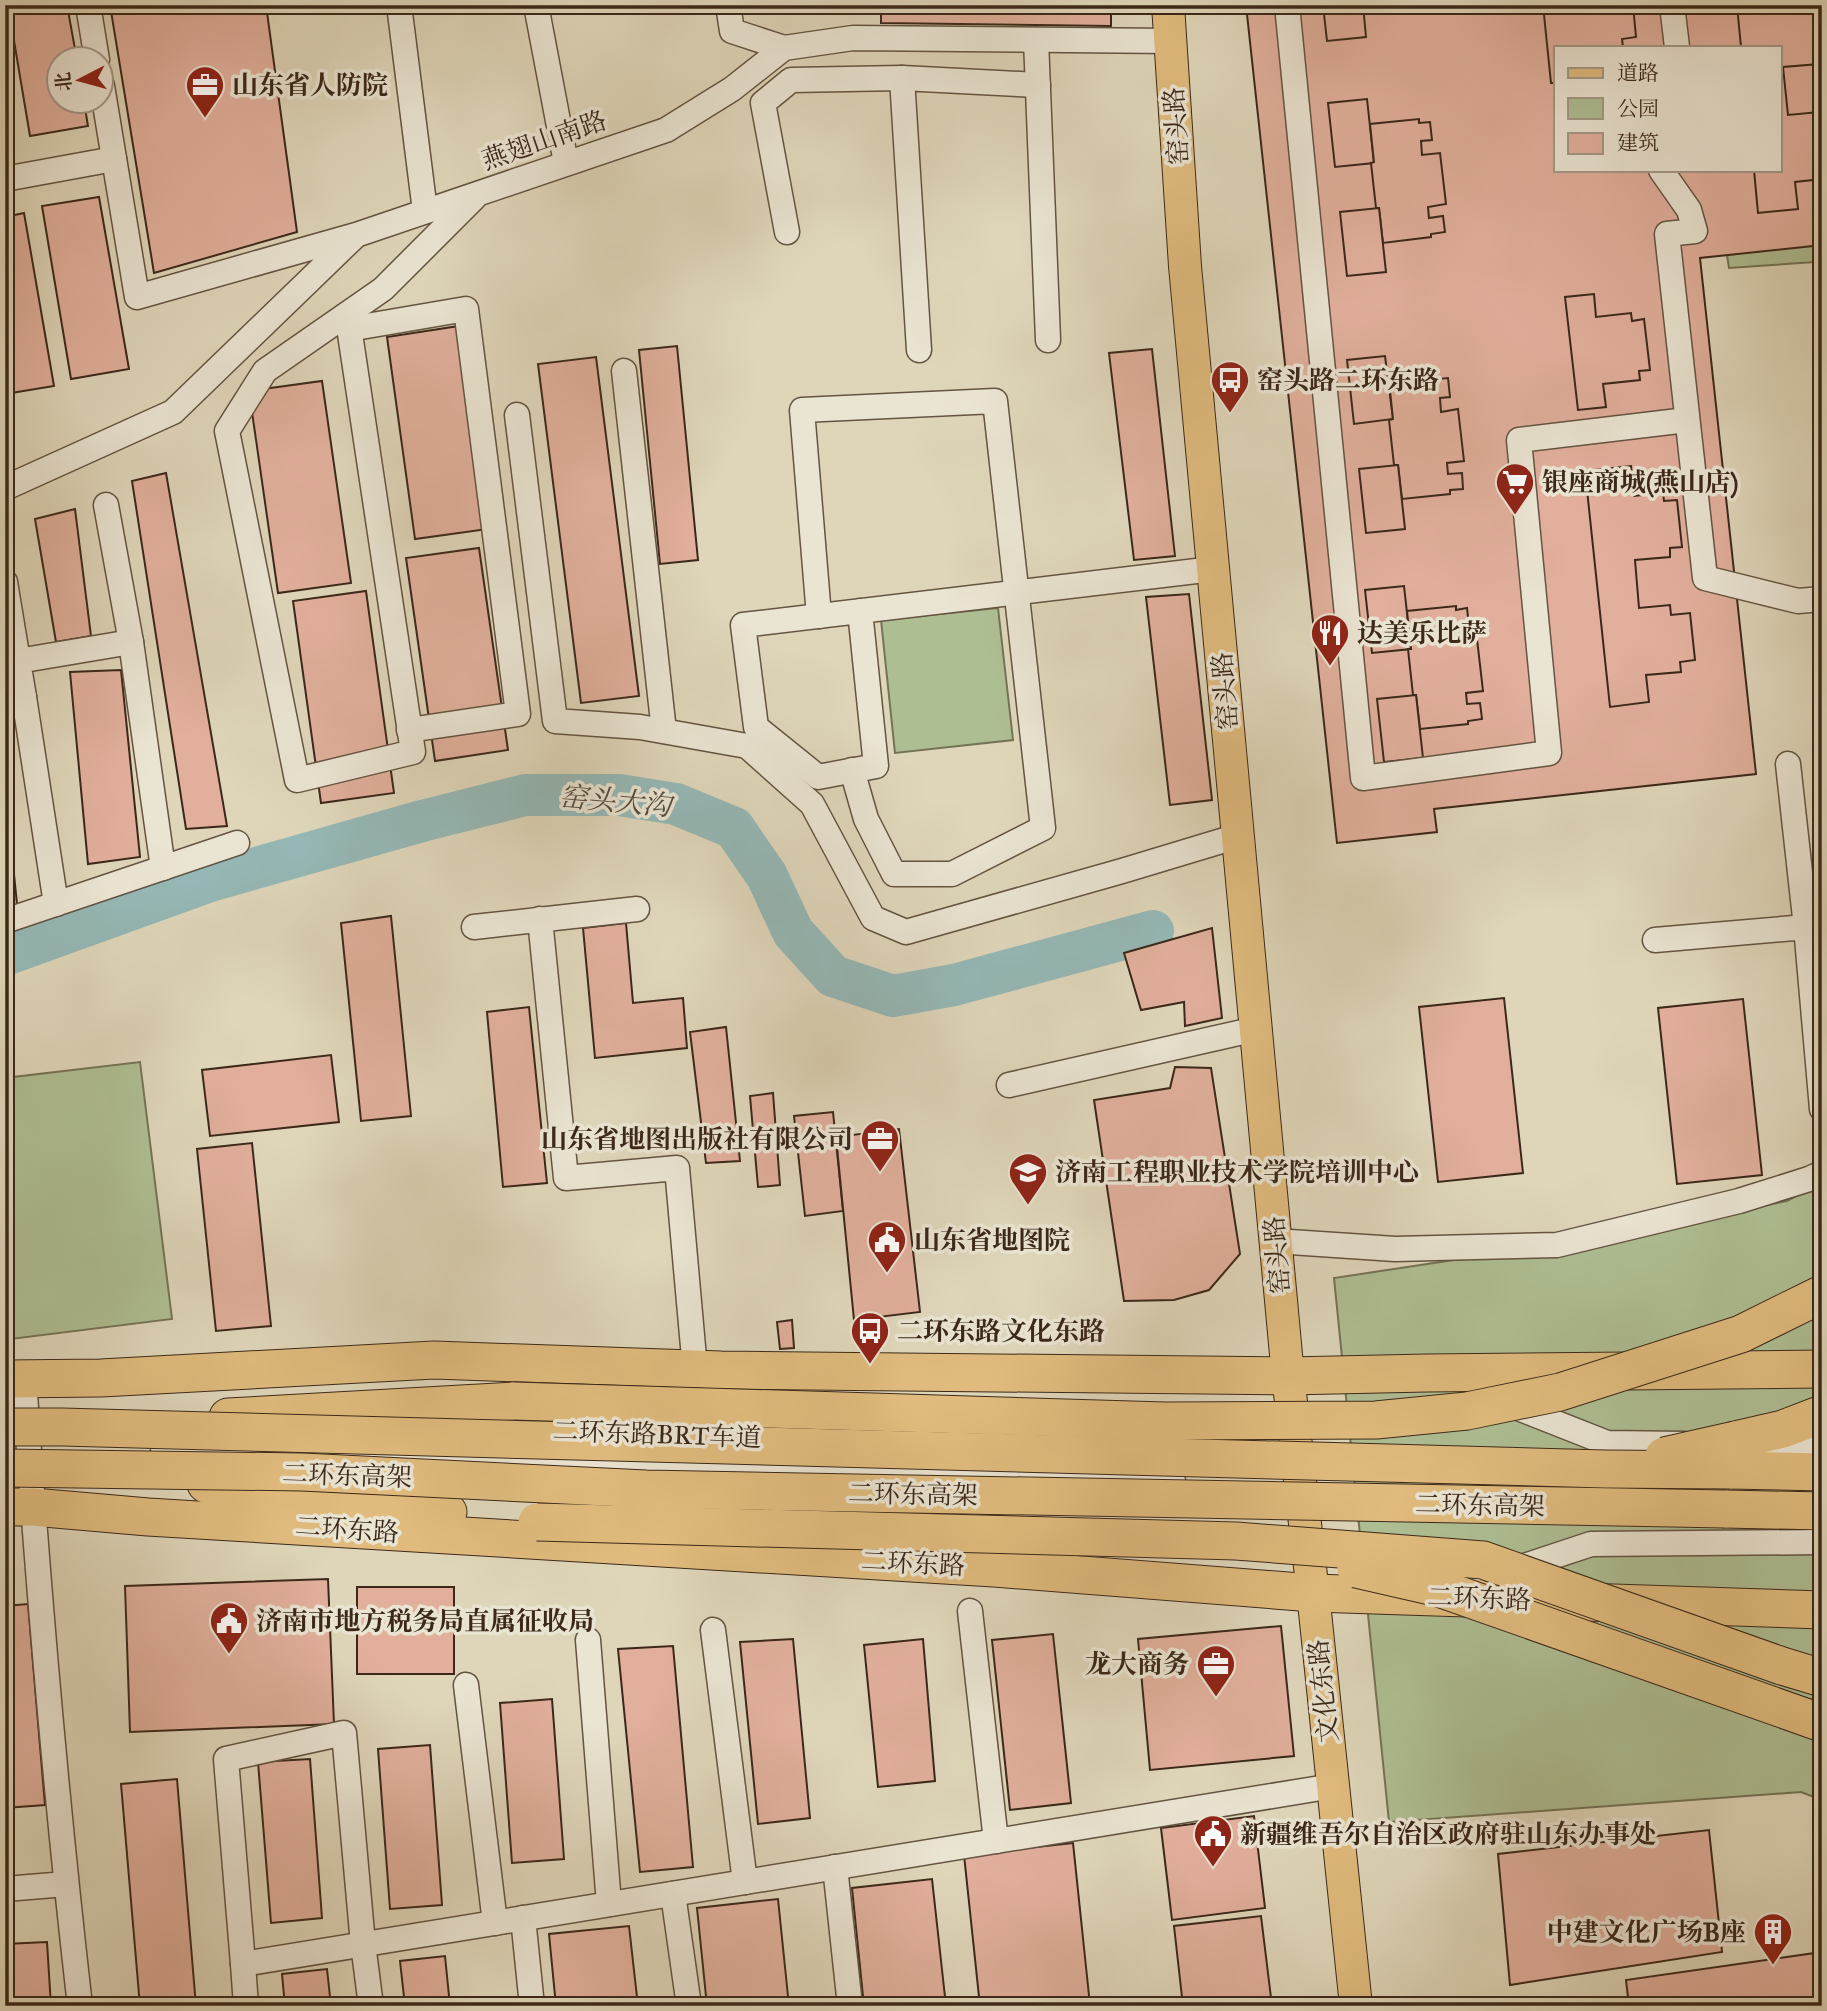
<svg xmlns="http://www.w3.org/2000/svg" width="1827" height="2011" viewBox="0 0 1827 2011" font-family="'IM FELL Great Primer','Noto Serif SC',serif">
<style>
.green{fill:#aebe93;stroke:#747356;stroke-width:2}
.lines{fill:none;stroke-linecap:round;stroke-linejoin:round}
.river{stroke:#95b8b6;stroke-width:42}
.building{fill:#e1af9c;stroke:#3b2819;stroke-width:2;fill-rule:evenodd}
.minor-casing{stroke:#645441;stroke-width:27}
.major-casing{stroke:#3b2819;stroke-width:34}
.highway-casing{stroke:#3b2819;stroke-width:39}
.minor{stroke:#eae4d2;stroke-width:24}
.major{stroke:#e0bb7d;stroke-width:32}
.highway{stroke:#e0bb7d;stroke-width:37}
.highway-bridge-casing{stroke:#3b2819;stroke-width:39;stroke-linecap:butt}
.highway-bridge{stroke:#e0bb7d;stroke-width:37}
.labels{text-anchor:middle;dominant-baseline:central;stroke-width:7;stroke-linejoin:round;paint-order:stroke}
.poi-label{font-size:26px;font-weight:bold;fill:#3b2819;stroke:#eae4d2;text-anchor:start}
.street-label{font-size:26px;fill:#3b2819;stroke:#eae4d2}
.water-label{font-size:28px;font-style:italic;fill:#524c40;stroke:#eae4d2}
</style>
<rect width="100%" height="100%" fill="#dfd6ba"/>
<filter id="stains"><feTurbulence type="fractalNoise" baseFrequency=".00286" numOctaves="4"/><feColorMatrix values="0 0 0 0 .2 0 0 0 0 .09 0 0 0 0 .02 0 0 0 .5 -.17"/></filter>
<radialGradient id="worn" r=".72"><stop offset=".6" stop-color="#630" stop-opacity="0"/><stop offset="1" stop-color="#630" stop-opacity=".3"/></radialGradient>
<g class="green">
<path d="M1822,197V311L1815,262L1729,268L1727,255Z"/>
<path d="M998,608L1013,740L895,753L881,620Z"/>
<path d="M140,1062L172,1319L11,1339L5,1291V1078Z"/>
<path d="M1822,1182V1800L1801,1792L1389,1822L1334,1278L1620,1235L1787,1201Z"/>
</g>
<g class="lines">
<path class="river" d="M5,955L210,881L422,821L525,795H619L676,804L734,828L767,876L793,932L833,976L893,996L954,985L1153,931"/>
</g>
<g class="building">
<path d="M8,5H67L77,60H60V102H84L88,126L30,136Z"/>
<path d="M110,5H266L297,232L154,273Z"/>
<path d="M881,5H1111V26L881,23Z"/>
<path d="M1246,5H1822V245L1700,258L1756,774L1434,809L1437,832L1337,843ZM1556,47H1780V170H1556Z"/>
<path d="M1323,5H1363L1366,37L1327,41Z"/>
<path d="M1543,5H1633L1636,37L1622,39L1623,47H1556V83H1551Z"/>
<path d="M1737,5H1813V8L1822,7V55H1818L1819,64L1783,67L1788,115L1819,112L1822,121V179L1795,182L1798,209L1758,213L1754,170H1780V47H1741Z"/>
<path d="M1367,99L1374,163L1335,167L1328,103Z"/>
<path d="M1419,119V123L1430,122L1432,140L1421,141L1422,155L1440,153L1446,204L1428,207L1429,218L1443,216L1445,232L1431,234V237L1383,243L1379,208H1376L1371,163L1374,162L1370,124Z"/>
<path d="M99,197L129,369L71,379L42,206Z"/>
<path d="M1379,208L1386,272L1347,276L1340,212Z"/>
<path d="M24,213L54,386L5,394V217Z"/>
<path d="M1594,294L1596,317L1631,313L1632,321L1644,319L1650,370L1639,371L1640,380L1603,384L1606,407L1578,410L1565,297Z"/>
<path d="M459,326L488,529L415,539L387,337Z"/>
<path d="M677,346L698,560L660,564L639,350Z"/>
<path d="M1152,349L1175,556L1134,560L1109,353Z"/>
<path d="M1385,356L1393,419L1354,424L1347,360Z"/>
<path d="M596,357L639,696L581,703L538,364Z"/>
<path d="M1437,376L1438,379L1448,378L1450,397L1440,398L1441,412L1458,409L1464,461L1447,463L1448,474L1462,473L1463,489L1450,490V494L1402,499L1398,465H1394L1389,420L1393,419L1389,381Z"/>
<path d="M322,381L351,583L278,593L249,391Z"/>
<path d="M1398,465L1405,529L1366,533L1359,469Z"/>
<path d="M1631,466L1634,496L1663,493L1664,501L1677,500L1682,547L1670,548V557L1635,560L1639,608L1670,605L1671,615L1690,613L1695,660L1680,662L1681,672L1646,675L1649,702L1610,707L1585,471Z"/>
<path d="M166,473L227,826L186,829L132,481Z"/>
<path d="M75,509L91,636L56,642L35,519Z"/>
<path d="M479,548L508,750L435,761L406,558Z"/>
<path d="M1404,586L1411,649L1372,653L1365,590Z"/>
<path d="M366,591L394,793L321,803L293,601Z"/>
<path d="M1189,594L1212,800L1170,805L1146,597Z"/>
<path d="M1456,606V610L1467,608L1469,627L1458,628L1459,642L1477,639L1483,691L1466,693L1467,704L1480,703L1482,719L1468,721V724L1420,729L1416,695H1413L1408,649H1411L1407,611Z"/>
<path d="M121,670L140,857L88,864L70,672Z"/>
<path d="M1416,695L1423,758L1384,762L1377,699Z"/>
<path d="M5,785L18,914L5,916Z"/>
<path d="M391,916L411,1116L361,1121L341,923Z"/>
<path d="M626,923L633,1003L683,998L687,1048L595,1058L583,928Z"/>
<path d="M1212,928L1222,1018L1185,1026L1184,1002L1141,1010L1124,953Z"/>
<path d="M1504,998L1523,1173L1438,1182L1419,1007Z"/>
<path d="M1743,999L1762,1175L1677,1184L1658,1008Z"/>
<path d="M529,1007L547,1183L503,1187L487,1012Z"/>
<path d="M726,1027L740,1161L706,1163L690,1032Z"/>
<path d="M331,1055L339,1122L210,1136L202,1070Z"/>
<path d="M1175,1067L1211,1068L1240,1254L1209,1290L1174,1300L1124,1301L1094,1100L1170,1088Z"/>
<path d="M773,1093L780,1185L758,1187L750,1096Z"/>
<path d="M833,1112L843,1211L805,1216L794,1116Z"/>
<path d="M899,1129L920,1312L854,1320L836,1137Z"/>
<path d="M252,1143L271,1326L216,1331L197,1149Z"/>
<path d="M792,1320L794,1348L780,1349L777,1322Z"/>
<path d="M328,1579L334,1724L130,1732L125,1586Z"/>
<rect x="357" y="1587" width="97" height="87"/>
<path d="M28,1604L45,1805L5,1808V1606Z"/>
<path d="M1281,1626L1294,1756L1150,1770L1138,1639Z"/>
<path d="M1053,1634L1071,1803L1010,1810L992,1640Z"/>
<path d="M793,1639L810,1818L758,1824L740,1642Z"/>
<path d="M923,1639L935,1781L878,1787L864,1645Z"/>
<path d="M673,1646L693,1867L640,1872L618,1649Z"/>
<path d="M552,1699L564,1859L512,1863L500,1703Z"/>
<path d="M430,1745L442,1905L390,1909L378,1749Z"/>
<path d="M310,1759L322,1918L271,1923L258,1762Z"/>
<path d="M177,1779L196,2006H140L121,1784Z"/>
<path d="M1254,1816L1265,1908L1172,1920L1161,1828Z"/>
<path d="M1709,1830L1722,1952L1510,1985L1498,1854Z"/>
<path d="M1073,1843L1090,2005L980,2006L964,1855Z"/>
<path d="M932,1879L946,2006H864L852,1888Z"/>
<path d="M778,1899L789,2006H707L697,1908Z"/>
<path d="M1261,1916L1272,2006H1183L1174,1926Z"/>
<path d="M629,1926L638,2006H556L549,1934Z"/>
<path d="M47,1942L51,2006H5V1944Z"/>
<path d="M1822,1952V2006H1629L1626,1980Z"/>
<path d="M445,1956L450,2006H405L400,1961Z"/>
<path d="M327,1969L331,2006H285L282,1974Z"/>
</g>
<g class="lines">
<g class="minor-casing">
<g id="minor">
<path d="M88,5L97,60"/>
<path d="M399,5L425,211"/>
<path d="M536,5L566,163"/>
<path d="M728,5L732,31L784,48"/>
<path d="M1287,5L1363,778L1549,753L1519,440L1687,420"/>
<path d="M1672,5L1677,47"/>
<path d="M1036,40L1048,340"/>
<path d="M102,86L137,297L356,235L666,130L732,89L784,48L853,38L1170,41"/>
<path d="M1661,170L1689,210L1695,231L1667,234L1705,578L1798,601L1822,599"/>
<path d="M10,178L114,159"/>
<path d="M787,232L763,103L791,80L902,78"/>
<path d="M347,314L413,752L297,780L227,431L265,371L383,289L474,198"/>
<path d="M349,329L466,309L518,714L409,730"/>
<path d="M919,350L902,78L1038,85"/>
<path d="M624,371L664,731"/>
<path d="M517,415L555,721L640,727L747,746L812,804L873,918L906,932L1122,871L1238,836"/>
<path d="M5,488L173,412L353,238"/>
<path d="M106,505L131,642L163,868"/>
<path d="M5,582L18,661"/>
<path d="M860,611L876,766L818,777L756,727L743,625L1213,569"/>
<path d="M819,616L802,410L995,401L1043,828L952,874H894L866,819L852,770"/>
<path d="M24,697L56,904"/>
<path d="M5,700L24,697L18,661L131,642"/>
<path d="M1788,764L1806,927"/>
<path d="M540,919L566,1178L677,1168L695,1369"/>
<path d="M5,921L237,843"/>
<path d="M474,927L637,909"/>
<path d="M1655,940L1806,927L1822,1109"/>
<path d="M1009,1085L1256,1029"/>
<path d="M1275,1241L1395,1249L1557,1245L1739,1201L1809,1179L1822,1173"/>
<path d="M24,1379C38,1588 56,1797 80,2006"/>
<path d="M1508,1404L1607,1443L1685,1444"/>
<path d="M1759,1445L1822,1446"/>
<path d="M163,1448L1173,1481"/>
<path d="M1449,1591L1591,1544L1822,1542"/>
<path d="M970,1611L996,1841"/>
<path d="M713,1630L745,1882"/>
<path d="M588,1640L609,1904"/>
<path d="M466,1685L495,1923"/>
<path d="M835,1867L850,2006"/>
<path d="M5,1889L66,1884"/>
<path d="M673,1894L689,2006"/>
<path d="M523,1918L532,2006"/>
<path d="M243,1964L226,1759L344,1733L363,1944L371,2006"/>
<path d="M246,2006L243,1964L1333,1786"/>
</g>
</g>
<g class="major-casing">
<path id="major" d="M1168,5L1185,266L1288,1376L1313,1593L1356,2006"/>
</g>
<g class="highway-casing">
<g id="highway">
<path d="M5,1379L101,1378L434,1360L721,1370L1288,1376L1427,1373L1822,1369"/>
<path d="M228,1417L514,1401"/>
<path d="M1735,1440L1783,1429L1822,1414"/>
<path d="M1730,1470L1822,1472"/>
<path d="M206,1484L448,1512"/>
<path d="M5,1507H33L148,1517L994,1568L1313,1593L1822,1610"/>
<path d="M1725,1509L1822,1511"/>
<path d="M1782,1666L1822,1678"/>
</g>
</g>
<use href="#minor" class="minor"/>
<use href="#major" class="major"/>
<use href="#highway" class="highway"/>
<g class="highway-bridge-casing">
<g id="highway-bridge">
<path d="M514,1401L1165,1421L1376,1420L1467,1411L1560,1392L1741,1334L1822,1294"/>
<path d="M5,1427H62L1605,1469L1730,1470"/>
<path d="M1664,1456L1735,1440"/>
<path d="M5,1468L302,1472L646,1489L1725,1509"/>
<path d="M537,1522L1236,1541L1483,1560L1782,1666"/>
<path d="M1356,1569L1439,1588L1822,1723"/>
</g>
</g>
<use href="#highway-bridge" class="highway-bridge"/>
</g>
<defs>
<g id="office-pin" transform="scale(2.0125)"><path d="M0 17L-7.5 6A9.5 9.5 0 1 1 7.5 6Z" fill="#8f2418" stroke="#eae4d2"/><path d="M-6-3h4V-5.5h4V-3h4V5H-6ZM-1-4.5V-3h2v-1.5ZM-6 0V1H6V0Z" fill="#fff"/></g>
<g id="bus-pin" transform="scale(2.0125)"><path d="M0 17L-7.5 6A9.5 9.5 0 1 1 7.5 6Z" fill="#8f2418" stroke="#eae4d2"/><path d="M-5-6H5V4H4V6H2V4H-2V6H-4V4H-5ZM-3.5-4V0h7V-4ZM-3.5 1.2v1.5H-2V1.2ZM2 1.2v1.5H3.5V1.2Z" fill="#fff"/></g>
<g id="supermarket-pin" transform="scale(2.0125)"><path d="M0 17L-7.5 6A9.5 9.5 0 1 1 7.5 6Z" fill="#8f2418" stroke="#eae4d2"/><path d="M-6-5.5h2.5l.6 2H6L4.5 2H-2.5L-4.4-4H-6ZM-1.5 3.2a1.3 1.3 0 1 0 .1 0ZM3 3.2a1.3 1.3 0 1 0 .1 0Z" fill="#fff"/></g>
<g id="restaurant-pin" transform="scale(2.0125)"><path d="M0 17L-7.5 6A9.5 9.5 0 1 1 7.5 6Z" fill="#8f2418" stroke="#eae4d2"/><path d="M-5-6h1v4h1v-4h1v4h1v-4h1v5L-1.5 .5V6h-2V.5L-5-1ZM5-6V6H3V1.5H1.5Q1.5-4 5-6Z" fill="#fff"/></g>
<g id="university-pin" transform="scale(2.0125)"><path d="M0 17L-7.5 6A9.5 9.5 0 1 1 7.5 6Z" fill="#8f2418" stroke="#eae4d2"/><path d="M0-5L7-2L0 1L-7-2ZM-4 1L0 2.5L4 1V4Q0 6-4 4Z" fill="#fff"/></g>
<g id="civic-pin" transform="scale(2.0125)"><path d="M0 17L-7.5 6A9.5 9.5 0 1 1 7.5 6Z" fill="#8f2418" stroke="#eae4d2"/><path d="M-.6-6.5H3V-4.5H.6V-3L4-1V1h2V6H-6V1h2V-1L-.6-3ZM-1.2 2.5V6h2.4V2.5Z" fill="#fff"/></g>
<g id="building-pin" transform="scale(2.0125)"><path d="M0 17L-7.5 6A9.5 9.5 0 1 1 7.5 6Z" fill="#8f2418" stroke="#eae4d2"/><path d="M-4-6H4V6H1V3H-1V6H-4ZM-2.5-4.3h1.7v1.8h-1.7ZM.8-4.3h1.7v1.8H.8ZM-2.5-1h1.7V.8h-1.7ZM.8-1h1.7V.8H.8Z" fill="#fff"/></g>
</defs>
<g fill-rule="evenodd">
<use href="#office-pin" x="205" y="85"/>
<use href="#bus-pin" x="1230" y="380"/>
<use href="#supermarket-pin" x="1515" y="482"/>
<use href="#restaurant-pin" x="1330" y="633"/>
<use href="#office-pin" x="880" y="1139"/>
<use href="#university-pin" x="1028" y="1172"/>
<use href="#civic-pin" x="887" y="1240"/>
<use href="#bus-pin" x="870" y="1331"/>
<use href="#civic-pin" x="229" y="1621"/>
<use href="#office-pin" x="1216" y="1664"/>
<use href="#civic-pin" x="1213" y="1834"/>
<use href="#building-pin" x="1773" y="1932"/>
</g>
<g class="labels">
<g class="poi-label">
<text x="232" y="85">山东省人防院</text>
<text x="1257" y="380">窑头路二环东路</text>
<text x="1542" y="482">银座商城(燕山店)</text>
<text x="1357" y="633">达美乐比萨</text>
<text x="853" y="1139" text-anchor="end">山东省地图出版社有限公司</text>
<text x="1055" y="1172">济南工程职业技术学院培训中心</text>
<text x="914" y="1240">山东省地图院</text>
<text x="897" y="1331">二环东路文化东路</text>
<text x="256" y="1621">济南市地方税务局直属征收局</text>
<text x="1189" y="1664" text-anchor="end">龙大商务</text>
<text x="1240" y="1834">新疆维吾尔自治区政府驻山东办事处</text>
<text x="1746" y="1932" text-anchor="end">中建文化广场B座</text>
</g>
<g class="street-label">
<text transform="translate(1176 126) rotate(-94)">窑头路</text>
<text transform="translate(544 140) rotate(-19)">燕翅山南路</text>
<text transform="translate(1225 691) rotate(-95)">窑头路</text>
<text transform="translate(1277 1255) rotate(-95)">窑头路</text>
<text transform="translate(657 1434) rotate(2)">二环东路BRT车道</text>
<text transform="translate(347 1475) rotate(2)">二环东高架</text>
<text transform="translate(913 1494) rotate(1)">二环东高架</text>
<text transform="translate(1480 1505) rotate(1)">二环东高架</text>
<text transform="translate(347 1529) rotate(4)">二环东路</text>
<text transform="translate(913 1563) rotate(3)">二环东路</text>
<text transform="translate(1479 1598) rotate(2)">二环东路</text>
<text transform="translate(1323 1691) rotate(-96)">文化东路</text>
</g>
<g class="water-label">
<text transform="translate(615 801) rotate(5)">窑头大沟</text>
</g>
</g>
<rect width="1827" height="2011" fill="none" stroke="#dfd6ba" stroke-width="28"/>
<rect x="7" y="7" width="1813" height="1997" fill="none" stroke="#3b2819" stroke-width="3.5"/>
<rect x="14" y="14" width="1799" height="1983" fill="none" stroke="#3b2819" stroke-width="2"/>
<rect x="1554" y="46" width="228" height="126" fill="#eae4d2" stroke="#a49988" stroke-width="2"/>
<rect x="1568" y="68" width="35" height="10" fill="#e0bb7d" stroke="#a49988" stroke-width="2"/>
<text x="1617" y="80" font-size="21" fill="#3b2819">道路</text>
<rect x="1568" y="98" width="35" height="21" fill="#aebe93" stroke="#a49988" stroke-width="2"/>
<text x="1617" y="116" font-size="21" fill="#3b2819">公园</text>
<rect x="1568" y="133" width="35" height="21" fill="#e1af9c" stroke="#a49988" stroke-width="2"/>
<text x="1617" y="150" font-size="21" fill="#3b2819">建筑</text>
<g transform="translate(80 80) rotate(264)"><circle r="33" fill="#eae4d2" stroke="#a49988" stroke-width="2"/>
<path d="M0-5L12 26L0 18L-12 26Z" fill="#8f2418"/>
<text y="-10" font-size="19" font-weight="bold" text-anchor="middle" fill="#3b2819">北</text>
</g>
<rect width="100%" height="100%" filter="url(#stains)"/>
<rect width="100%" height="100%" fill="url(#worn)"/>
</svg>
